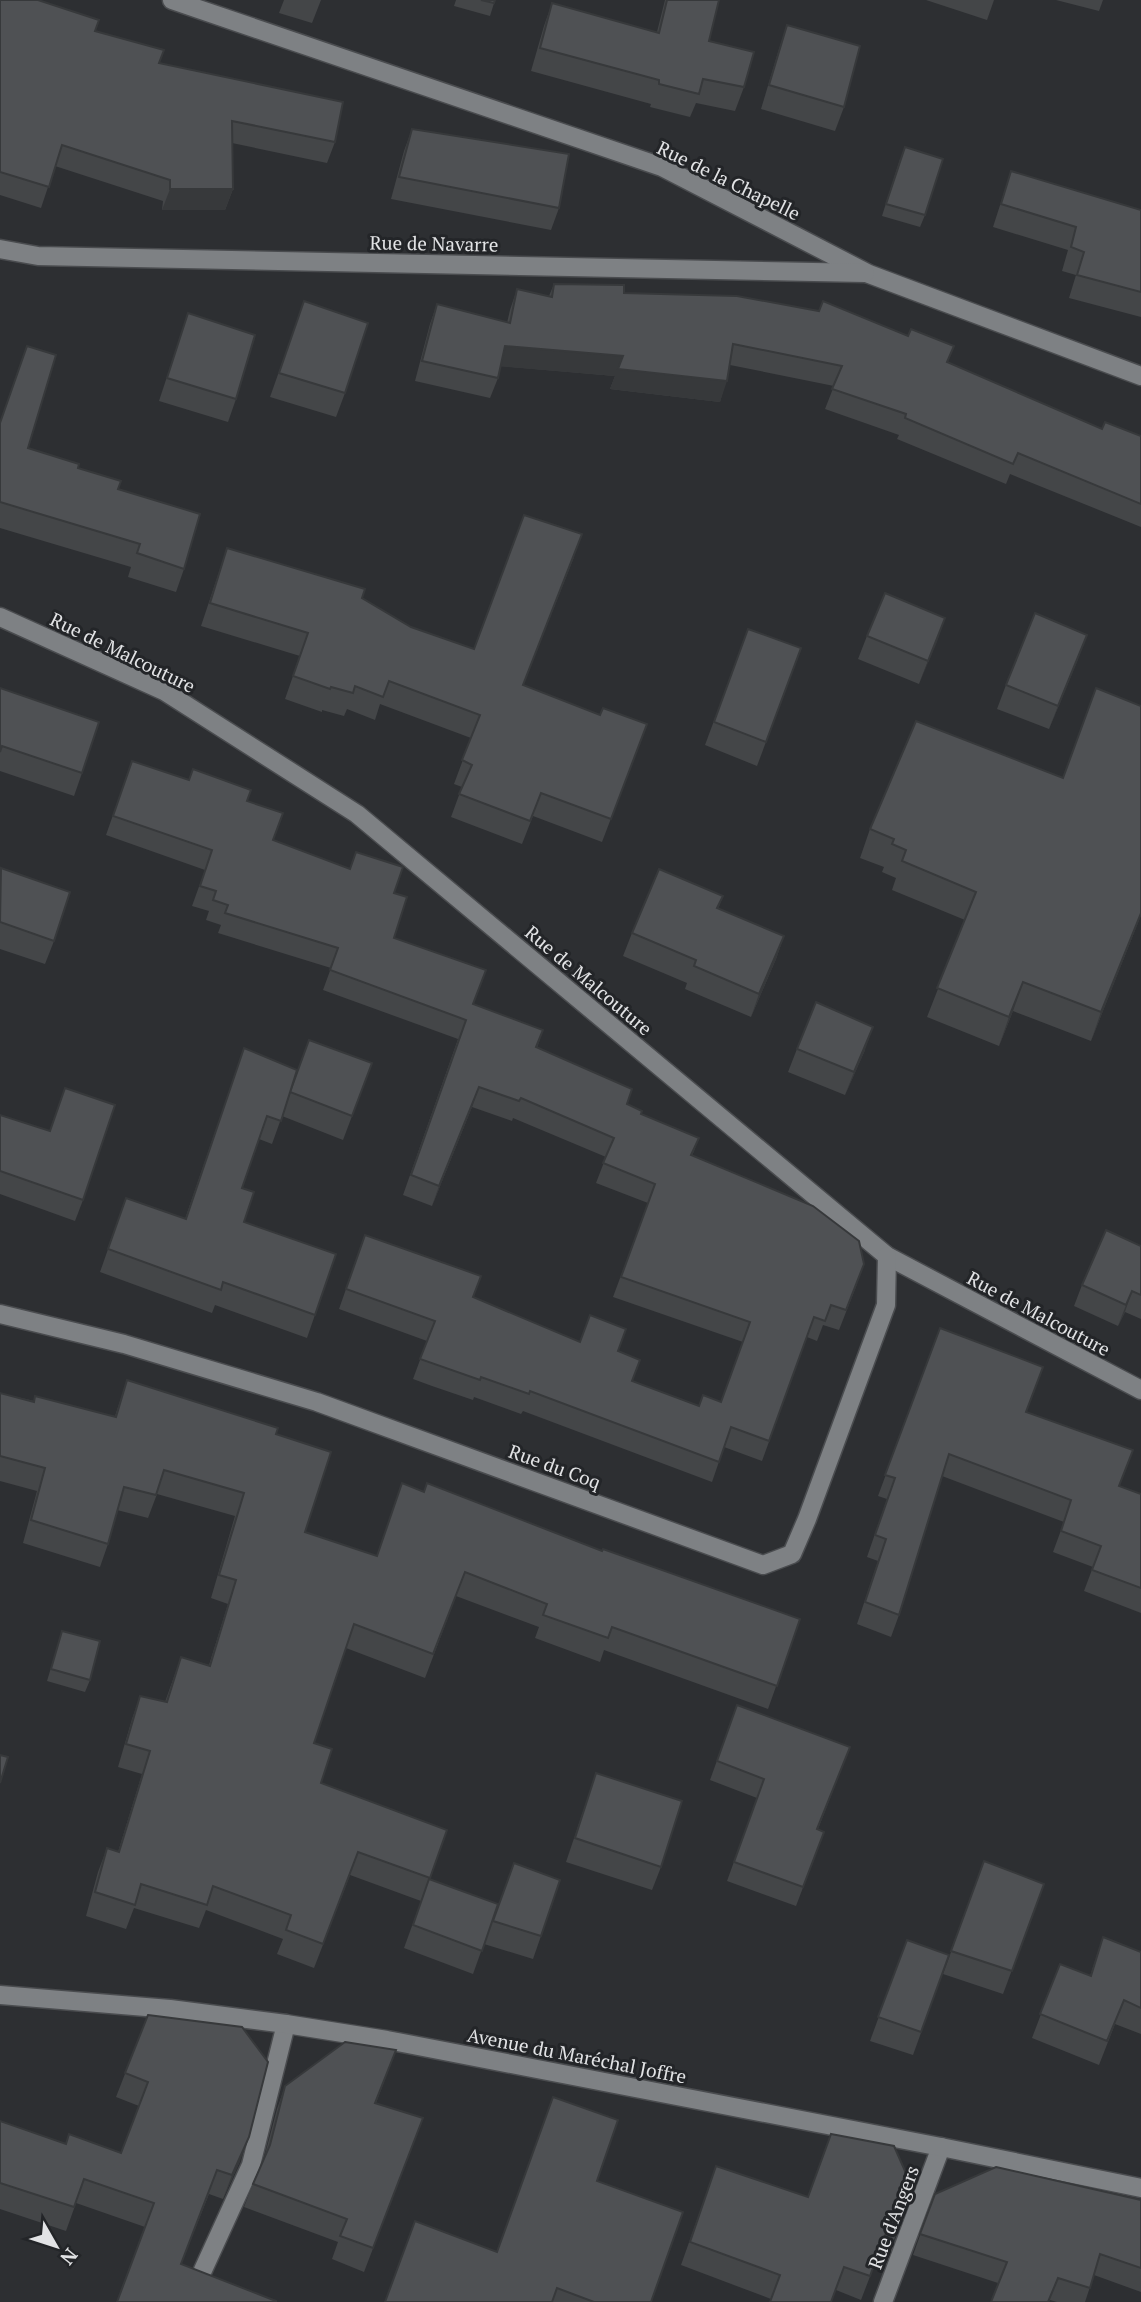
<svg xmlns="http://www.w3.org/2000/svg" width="1141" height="2302" viewBox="0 0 1141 2302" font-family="'PT Serif',serif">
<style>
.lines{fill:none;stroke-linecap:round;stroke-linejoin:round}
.lane-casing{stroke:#4a4c4f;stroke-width:21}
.street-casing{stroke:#4a4c4f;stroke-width:21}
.secondary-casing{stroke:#4a4c4f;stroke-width:21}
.lane{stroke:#7e8184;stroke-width:18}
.street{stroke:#7e8184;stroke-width:18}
.secondary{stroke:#7e8184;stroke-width:18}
.wall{fill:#444648}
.shaded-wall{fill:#37393b}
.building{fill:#4f5154;stroke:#37393b;stroke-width:2}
.labels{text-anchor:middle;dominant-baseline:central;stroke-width:6;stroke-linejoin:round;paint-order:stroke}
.street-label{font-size:19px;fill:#e2e3e5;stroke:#232528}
</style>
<rect width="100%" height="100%" fill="#2d2f32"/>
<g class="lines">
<g class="lane-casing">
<path id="lane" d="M203,2270L251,2165L286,2024"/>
</g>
<g class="street-casing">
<g id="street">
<path d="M172,0L662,167L869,274L1141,376"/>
<path d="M0,249L38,256L865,273"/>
<path d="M0,617L164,691L357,814L887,1256L1141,1390"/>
<path d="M0,1314L124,1344L317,1402L763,1565L792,1554L807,1519L886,1305L887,1256"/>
<path d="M883,2302L941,2147"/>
</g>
</g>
<g class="secondary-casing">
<path id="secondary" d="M0,1995L170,2009L286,2024L387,2040L941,2147L1141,2188"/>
</g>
<use href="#lane" class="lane"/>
<use href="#street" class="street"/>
<use href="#secondary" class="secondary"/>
</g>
<g class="wall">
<path d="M0,0L95,31L159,63L335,142L327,163L232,143L233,189L225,210H162L163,201L55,166L41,208L0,195Z"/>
<path d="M284,0H321L312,23L279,13Z"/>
<path d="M456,0H495L490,16L454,6Z"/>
<path d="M665,0H719L709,41L744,87L735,111L696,103L690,117L650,107L651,104L531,71L544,26L552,3L657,32Z"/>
<path d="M926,0H994L987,20Z"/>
<path d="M1056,0H1103L1099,11Z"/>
<path d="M787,25L844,107L835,131L761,109L779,49Z"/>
<path d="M412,129L559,208L551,230L391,199L404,151Z"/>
<path d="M900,159L925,215L920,227L882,216Z"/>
<path d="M1011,171L1141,210V317L1069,298L1076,275L1062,271L1068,250L993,227Z"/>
<path d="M554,284L624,293L948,362L1102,429L1141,436V527L1010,474L1006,484L897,439L899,435L825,409L834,386L730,365L720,402L610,389L615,376L500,366L498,378L490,398L415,381L430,324L437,304L507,323L510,310L517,289L549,296Z"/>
<path d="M304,301L345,393L336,417L270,397Z"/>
<path d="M188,313L236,399L228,422L159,401Z"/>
<path d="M0,423L28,448L78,468L118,489L184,569L176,592L128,577L131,567L0,528Z"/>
<path d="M227,548L362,598L411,627L474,649L574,557L523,685L600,715L647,724L602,842L533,816L522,844L451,817L462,787L454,784L471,738L380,704L375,720L347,709L344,716L322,710V712L285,699L300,656L201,626Z"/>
<path d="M945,618L919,684L858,659L867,636Z"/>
<path d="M748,629L801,648L757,766L705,745Z"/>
<path d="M1078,659L1049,729L997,709L1006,685Z"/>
<path d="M0,688L82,773L74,796L0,771Z"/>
<path d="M132,761L247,801L273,840L394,893V938L473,1004L543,1030L537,1048L641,1114L699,1138L692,1156L857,1284L839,1330L823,1325L817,1341L807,1337L762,1461L724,1447L712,1482L523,1411L521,1414L474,1397L473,1400L432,1386L413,1379L427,1341L339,1309L365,1235L474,1297L580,1342L618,1351L633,1381L699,1406L721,1402L743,1342L613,1297L648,1203L596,1183L606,1157L513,1118L512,1121L472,1107L432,1206L403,1195L458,1039L323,990L331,968L218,933L221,925L206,920L209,911L192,906L205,870L106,835Z"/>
<path d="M870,829L1141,915L1091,1041L1013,1011L999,1046L927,1017L965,920L892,890L896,878L882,872L884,867L860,858Z"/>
<path d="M0,870L54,941L45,964L0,949Z"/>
<path d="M723,896L718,909L784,936L776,959L751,1017L685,989L687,983L623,956L632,933Z"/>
<path d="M309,1040L372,1063L343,1140L282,1116L272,1144L259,1139L242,1188L244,1222L336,1254L307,1338L215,1305L212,1313L100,1272L126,1198L185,1219L244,1048L288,1100Z"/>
<path d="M797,1049L865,1050L845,1095L788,1072Z"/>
<path d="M0,1115L83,1200L75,1221L0,1194Z"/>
<path d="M1141,1246V1319L1125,1312L1118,1326L1074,1306L1082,1285Z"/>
<path d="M940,1328L1026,1412L1119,1486L1141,1494V1613L1084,1591L1093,1567L1053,1552L1064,1522L942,1476L899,1615L891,1637L857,1624L878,1561L867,1557L887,1499L878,1496Z"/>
<path d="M127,1380L276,1434L305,1532L377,1556L424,1492L602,1551L800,1619L768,1709L604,1650L600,1662L535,1638L539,1627L456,1596L425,1678L346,1648L314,1743L321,1783L447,1830L421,1901L350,1875L314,1968L277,1954L283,1939L206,1910L199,1928L134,1908L126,1929L86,1916L98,1872L107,1848L118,1852L142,1774L118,1767L132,1719L140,1696L165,1702L181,1657L209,1665L228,1604L211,1598L235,1516L157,1494L148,1518L117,1510L108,1544L100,1567L23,1543L37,1491L0,1481V1393L34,1401L115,1416Z"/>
<path d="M62,1631L90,1680L85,1692L47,1681Z"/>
<path d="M737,1705L850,1747L818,1829L824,1832L796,1906L727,1881L757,1798L710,1780Z"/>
<path d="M596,1773L661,1867L652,1890L566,1862Z"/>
<path d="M984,1861L1044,1884L1003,1994L943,1974Z"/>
<path d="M514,1863L541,1936L533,1959L484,1944Z"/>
<path d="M429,1879L498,1904L473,1974L404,1948Z"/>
<path d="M1103,1937L1141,1952V2034L1115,2024L1099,2065L1032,2038L1060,1964L1090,1976Z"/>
<path d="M907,1940L949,1955L913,2055L870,2041Z"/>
<path d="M148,2015L240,2161L223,2199L209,2194L181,2264L117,2302L145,2227L76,2203L66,2231L0,2209V2121L65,2144L121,2153L139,2106L116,2097Z"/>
<path d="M396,2050L376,2103L423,2118L364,2272L332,2259L338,2242L244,2207L253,2184L264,2158L277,2109L285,2086Z"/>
<path d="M716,2166L808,2197L913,2189L891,2248L882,2245L861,2300L836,2290L771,2299L681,2265Z"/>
<path d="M597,2181L651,2302H385L497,2252Z"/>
<path d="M935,2194L1141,2200V2292L1094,2275L1085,2302H1057L1050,2300L1049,2302H991L998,2283L913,2255Z"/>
</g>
<g class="shaded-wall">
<path d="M170,189H233L225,210H162Z"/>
<path d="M505,346L623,356L727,381L720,402L610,389L615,376L497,366Z"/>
<path d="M945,618L937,642L919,684L928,661Z"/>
<path d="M1087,635L1078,659L1049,729L1058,706Z"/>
<path d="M1141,913V915L1091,1041L1101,1012Z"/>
<path d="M784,936L776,959L751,1017L759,994Z"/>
<path d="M1023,982L1013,1011L999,1046L1009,1017Z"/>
<path d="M873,1027L865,1050L845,1095L854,1072Z"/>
<path d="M479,1087L472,1107L432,1206L439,1186Z"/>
<path d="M1132,1291L1125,1312L1118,1326L1126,1305Z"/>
<path d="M249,2137L240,2161L223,2199L232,2175Z"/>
</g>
<g class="building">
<path d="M0,0H38L99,20L95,31L164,50L159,63L343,102L335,142L232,121L233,189H170V180L62,145L49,187L0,172Z"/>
<path d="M481,0H495L494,3Z"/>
<path d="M667,0H719L709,41L754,52L744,87L703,79L699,94L659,84V80L540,48L552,3L659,33Z"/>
<path d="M787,25L860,46L844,107L769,85Z"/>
<path d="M412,129L569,154L559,208L399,177Z"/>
<path d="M905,147L943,159L925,215L886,204Z"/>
<path d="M1011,171L1141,210V292L1077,275L1084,252L1071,247L1076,227L1001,204Z"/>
<path d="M554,284L624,285V293L737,296L819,311L823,301L908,336L911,329L954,346L947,362L1102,429L1105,422L1141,436V504L1018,453L1013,464L905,418L906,414L832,389L842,366L733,344L727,381L618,369L623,356L505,346L498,378L422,361L437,304L510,323L517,289L552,297Z"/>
<path d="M304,301L368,323L345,393L279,373Z"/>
<path d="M188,313L255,335L236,399L167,378Z"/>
<path d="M27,346L56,355L28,448L79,464L78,468L121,481L118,489L200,514L184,569L137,553L140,544L0,502V423Z"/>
<path d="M524,515L582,534L523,685L600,715L603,708L647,724L611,819L541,793L530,821L459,794L472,765L462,760L480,715L389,681L383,697L355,686L353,693L331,687L330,689L293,676L308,633L210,603L227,548L365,589L362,598L411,627L474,649Z"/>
<path d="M885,593L945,618L928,661L867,636Z"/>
<path d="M1035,613L1087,635L1058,706L1006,685Z"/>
<path d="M748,629L801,648L766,742L714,722Z"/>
<path d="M0,688L99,722L82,773L2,746L0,752Z"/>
<path d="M1096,688L1141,706V913L1101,1012L1023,982L1009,1017L937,988L976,892L902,861L906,850L892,844L894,839L870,829L916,721L1063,778Z"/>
<path d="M132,761L189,780L193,769L251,790L247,801L283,813L273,840L350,869L356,852L403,867L394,893L407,897L394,938L486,970L473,1004L543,1030L536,1047L632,1089L627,1104L642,1111L641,1114L699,1138L691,1155L813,1206L859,1241L864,1264L846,1310L831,1305L825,1321L814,1317L769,1441L731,1427L719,1462L530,1391L529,1394L481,1377L480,1380L420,1359L435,1321L346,1289L365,1235L481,1276L473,1297L580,1342L590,1315L626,1329L618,1351L640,1360L632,1381L699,1406L703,1395L721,1402L750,1322L621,1277L655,1184L603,1163L614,1138L521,1098L519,1101L479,1087L439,1186L411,1175L466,1020L330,970L338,948L225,913L228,905L213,900L216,891L200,886L212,850L113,816Z"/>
<path d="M1,868L70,892L54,941L0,922Z"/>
<path d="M659,869L723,896L717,908L784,936L759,994L694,966L696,960L632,933Z"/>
<path d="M816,1002L873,1027L854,1072L797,1049Z"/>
<path d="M309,1040L372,1063L352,1116L290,1092Z"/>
<path d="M244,1048L297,1070L281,1121L267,1116L242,1188L254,1192L244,1222L336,1254L315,1315L223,1282L221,1290L108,1249L126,1198L186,1219Z"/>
<path d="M65,1088L115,1105L83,1200L0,1171V1115L50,1131Z"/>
<path d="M1106,1230L1141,1246V1295L1132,1291L1126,1305L1082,1285Z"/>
<path d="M940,1328L1043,1367L1026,1412L1133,1450L1119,1486L1141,1494V1588L1092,1570L1101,1546L1061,1531L1071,1500L949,1454L899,1615L865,1602L886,1539L875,1535L895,1478L885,1475Z"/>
<path d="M127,1380L278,1428L276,1434L331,1452L305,1532L377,1556L402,1483L424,1492L427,1483L602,1551L603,1549L800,1619L777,1686L612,1627L608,1638L543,1615L547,1604L465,1572L433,1654L354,1624L314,1743L332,1749L321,1783L447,1830L430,1878L358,1852L323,1944L286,1930L291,1915L213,1886L207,1905L141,1884L135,1905L95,1892L107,1848L119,1852L150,1751L126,1744L140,1696L167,1702L181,1657L210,1666L236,1580L219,1575L244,1493L164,1470L156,1495L124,1487L108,1544L31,1520L45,1468L0,1456V1393L34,1402L35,1396L116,1417Z"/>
<path d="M62,1631L100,1641L90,1680L51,1669Z"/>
<path d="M737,1705L850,1747L817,1829L824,1832L803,1887L734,1862L764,1779L717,1761Z"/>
<path d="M0,1755L8,1757L0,1783Z"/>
<path d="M596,1773L682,1801L661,1867L575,1838Z"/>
<path d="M984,1861L1044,1884L1012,1971L951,1951Z"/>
<path d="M514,1863L560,1880L541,1936L493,1921Z"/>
<path d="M429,1879L498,1904L482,1951L413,1925Z"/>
<path d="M1103,1937L1141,1952V2008L1124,2000L1107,2041L1040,2014L1060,1964L1091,1976Z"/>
<path d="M907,1940L949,1955L921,2032L878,2017Z"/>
<path d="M148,2015L242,2027L268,2062L249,2137L232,2175L217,2170L181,2264L276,2301V2302H117L154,2203L84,2179L74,2207L0,2183V2121L66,2144L69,2134L121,2153L148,2082L125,2073Z"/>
<path d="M345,2042L396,2050L375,2103L423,2118L373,2248L340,2236L347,2219L253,2184L270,2145L285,2086Z"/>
<path d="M553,2097L618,2120L597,2181L683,2212L651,2302H594L557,2288L552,2302H385L415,2221L497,2252Z"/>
<path d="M831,2134L894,2146L913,2189L900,2225L890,2222L870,2276L844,2267L831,2302H770L780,2275L690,2242L716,2166L808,2197Z"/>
<path d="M996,2167L1141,2200V2268L1100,2254L1090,2288L1058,2278L1048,2302H991L1007,2262L920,2234L935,2194Z"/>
</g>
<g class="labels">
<g class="street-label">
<text transform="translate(729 180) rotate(26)">Rue de la Chapelle</text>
<text transform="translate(434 243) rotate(1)">Rue de Navarre</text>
<text transform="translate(123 652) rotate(26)">Rue de Malcouture</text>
<text transform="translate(589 980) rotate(40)">Rue de Malcouture</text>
<text transform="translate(1039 1313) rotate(28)">Rue de Malcouture</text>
<text transform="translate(555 1466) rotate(20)">Rue du Coq</text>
<text transform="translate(577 2055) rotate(11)">Avenue du Maréchal Joffre</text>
<text transform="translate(893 2217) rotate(-69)">Rue d'Angers</text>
</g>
</g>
<g transform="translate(56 2246) rotate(129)" stroke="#232528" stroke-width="5" paint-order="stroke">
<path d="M0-5L12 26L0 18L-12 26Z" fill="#e2e3e5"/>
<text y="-10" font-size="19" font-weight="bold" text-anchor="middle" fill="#e2e3e5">N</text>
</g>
</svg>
